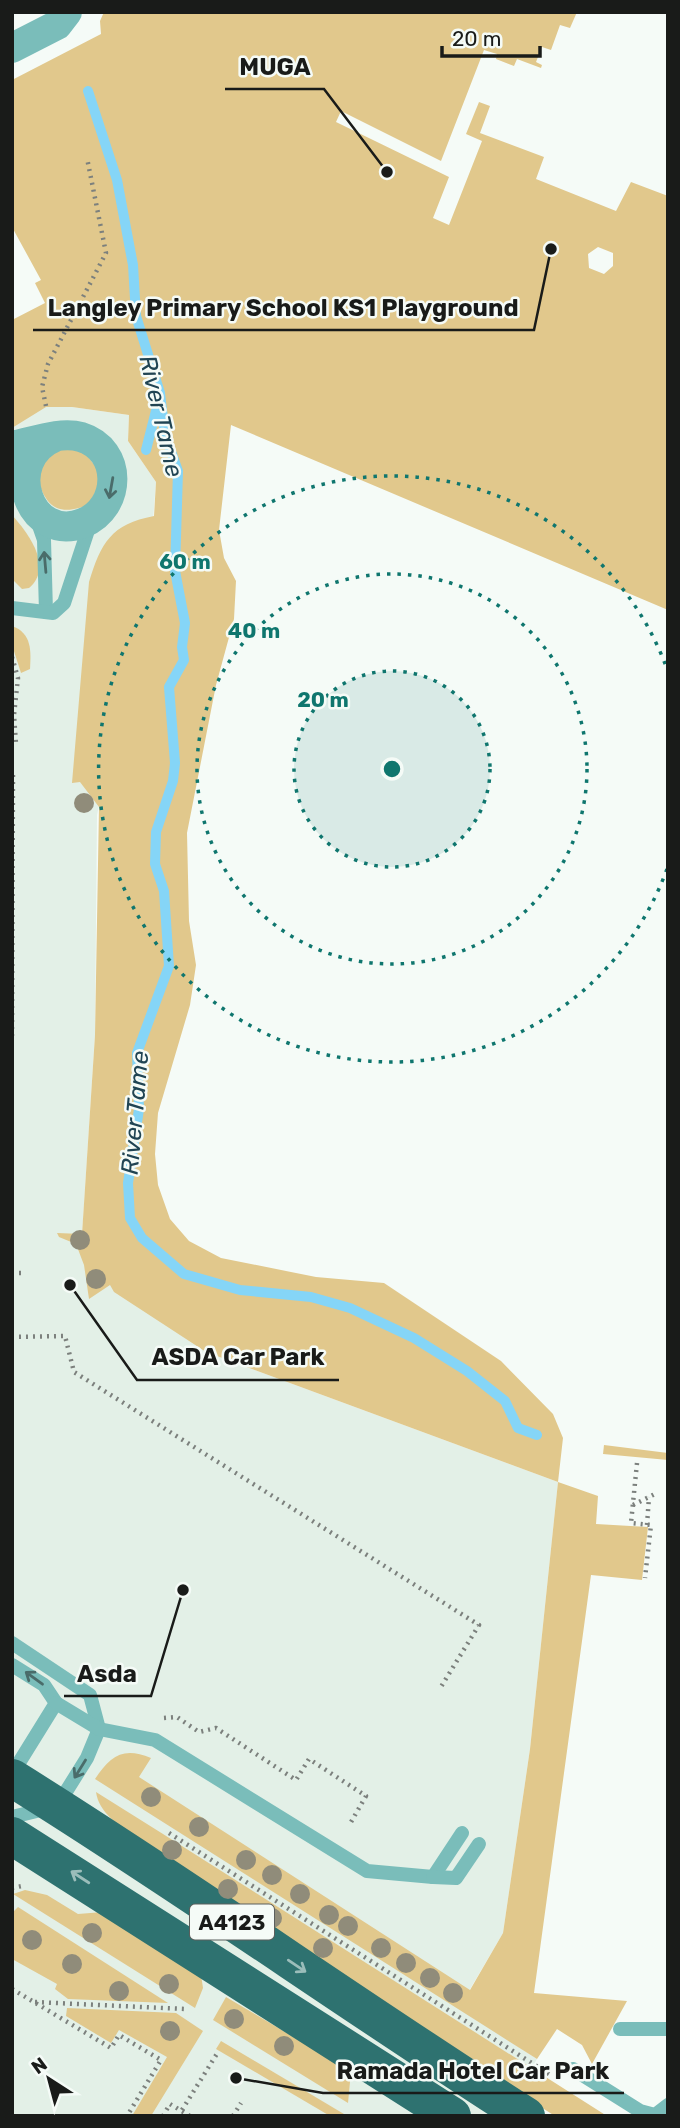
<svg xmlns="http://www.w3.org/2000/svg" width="680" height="2128" viewBox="0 0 680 2128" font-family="Rubik,sans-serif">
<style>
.built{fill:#e3f0e7}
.green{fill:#e1c88c;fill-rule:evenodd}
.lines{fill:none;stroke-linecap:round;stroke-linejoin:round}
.stream{stroke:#85d5f7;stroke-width:10}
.path{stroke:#7c807d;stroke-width:4.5;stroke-dasharray:2 5;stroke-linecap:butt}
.service{stroke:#7abdba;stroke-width:14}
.minor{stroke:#7abdba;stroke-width:30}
.trunk{stroke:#2e7270;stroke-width:38}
.tree{fill:#908c7a}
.oneway{stroke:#4a6c6a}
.oneway2{stroke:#9bbdba}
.ring{fill:none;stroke:#0f766e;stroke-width:3.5;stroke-dasharray:3.5 7}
.labels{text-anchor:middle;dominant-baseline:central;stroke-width:5;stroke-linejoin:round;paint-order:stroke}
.shield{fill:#f5fbf7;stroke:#5b5e5c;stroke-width:2}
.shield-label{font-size:21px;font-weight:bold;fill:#191b19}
.water-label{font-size:24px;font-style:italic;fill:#204453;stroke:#f5fbf7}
.centre{fill:#0f766e;stroke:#f5fbf7;stroke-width:3.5}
.ring-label{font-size:21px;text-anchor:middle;font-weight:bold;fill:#0f766e;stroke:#f5fbf7;stroke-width:5;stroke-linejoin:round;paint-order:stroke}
.leader{fill:none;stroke:#191b19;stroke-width:2.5}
.callout-dot{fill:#191b19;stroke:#f5fbf7;stroke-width:2.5}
.callout-label{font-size:24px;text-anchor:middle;font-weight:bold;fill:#191b19;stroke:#f5fbf7;stroke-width:5;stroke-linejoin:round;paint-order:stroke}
</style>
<rect width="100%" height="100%" fill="#f5fbf7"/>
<path class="built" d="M12,407H72L129,415L128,441L156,482L147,599L120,705L97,815L95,1035L82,1235L206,1352L558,1482L530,1749L503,1933L459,2008L537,2059L503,2116H12Z"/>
<g class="green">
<path d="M104,12H577L570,28L560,25L551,50L542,47L536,62L542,65L541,68L517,59L514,66L496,59L497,54L484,50L441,161L341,111L336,122L449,177L433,218L449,225L482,141L466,134L479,102L490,106L480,133L544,157L536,179L616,211L631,182L668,196V610L231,425L219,530L224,558L236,581L234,619L216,685L187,833L189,921L196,965L190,1005L158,1113L155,1154L158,1185L170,1219L189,1241L221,1258L316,1277L384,1283L501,1361L553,1414L563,1438L558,1482L598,1496L596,1524L648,1527L642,1580L591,1575L534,1993L627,2001L592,2064L582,2045L557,2029L537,2059L95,1779C110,1756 123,1746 151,1758L139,1777L470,1990L503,1933L530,1749L558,1482L206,1352L114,1292L110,1285L89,1299L84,1265L76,1244L59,1237L57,1233L82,1234L95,1035L99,807L80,782L72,783L89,582C101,543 111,524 154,516L156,482L128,441L129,415L72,407H46L12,428V320L45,303L35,283L41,280L12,227V80L101,34L100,21ZM598,247L613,253V266L604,274L589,268L588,254Z"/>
<path d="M79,445L103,476L89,505C55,517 46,506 36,475L47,452Z"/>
<path d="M12,515C28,533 54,567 29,588L22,589L12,579Z"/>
<path d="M12,626C32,633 31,651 30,669L21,673L12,645Z"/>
<path d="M604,1445L668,1453V1460L603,1454Z"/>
<path d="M96,1792L163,1834L607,2116H555L453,2052L134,1836C118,1824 99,1813 96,1792Z"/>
<path d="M25,1890L47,1895L78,1914L103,1912L201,1975L203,1988L195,2008L13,1894Z"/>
<path d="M18,1907L168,2003L68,1999L55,1989L57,1984L12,1959V1913Z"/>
<path d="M226,1997L351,2071L348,2103L213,2020Z"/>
<path d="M67,2008L176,2013L203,2031L151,2116H132L167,2057L119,2030L111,2043L66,2016Z"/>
<path d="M221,2041L344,2114L330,2116L216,2049Z"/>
</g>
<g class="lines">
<g class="stream">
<path d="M88,91L117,180L133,265L136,316L160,393L165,435L178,471L175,571L185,623L182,647L184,660L169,687L175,763L173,781L156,832L155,864L164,891L169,966L137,1053L139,1109L128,1183L130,1218L142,1238L184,1274L240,1290L311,1297L350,1308L414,1338L467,1371L505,1401L518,1428L537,1435"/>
<path d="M146,450L159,399"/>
</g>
<g class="path">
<path d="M46,406L42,387L48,364L106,253L87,158"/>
<path d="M12,657L18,678L14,715L16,744"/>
<path d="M12,1036L13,771"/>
<path d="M12,1273H26"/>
<path d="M12,1337L65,1336L74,1372L479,1625L439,1690"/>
<path d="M637,1463L631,1523L651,1525L645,1578"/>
<path d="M633,1505L655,1494"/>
<path d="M647,1525L649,1497"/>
<path d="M164,1718L177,1717L199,1732L216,1728L296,1780L309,1759L366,1796L351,1822"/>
<path d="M169,1833L549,2074"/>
<path d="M12,1888L22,1886"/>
<path d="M12,1989L111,2048L119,2035L161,2060L127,2116"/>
<path d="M35,2002L185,2009"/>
<path d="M182,2110L218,2052"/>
<path d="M163,2116L170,2104L190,2116"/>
<path d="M233,2116L241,2103"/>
</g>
<g class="service">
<path d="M36,517L44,540L46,612"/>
<path d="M12,608L53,613L64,603L91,521"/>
<path d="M12,1643L90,1695L99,1729L87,1758L57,1806L12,1817"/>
<path d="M12,1665L44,1685L56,1703L12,1774"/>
<path d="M56,1703L99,1729L155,1740L367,1871L433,1877L462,1833"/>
<path d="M433,1877L456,1878L479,1844"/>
<path d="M620,2029H668"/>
<path d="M573,2069L640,2111L655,2115L668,2105"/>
</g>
<g class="minor">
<path d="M12,48L57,25L67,12"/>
<path d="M12,446C33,442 60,431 81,437C123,450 122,507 83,523C29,544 0,460 55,437"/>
</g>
<g class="trunk">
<path d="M12,1778C186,1886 353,2006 526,2116"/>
<path d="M12,1836L452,2116"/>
</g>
</g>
<g class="tree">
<circle cx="84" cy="803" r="10"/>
<circle cx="80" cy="1240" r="10"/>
<circle cx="96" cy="1279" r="10"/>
<circle cx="151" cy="1797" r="10"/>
<circle cx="199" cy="1827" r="10"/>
<circle cx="172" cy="1850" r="10"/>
<circle cx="246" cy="1860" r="10"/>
<circle cx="272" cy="1875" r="10"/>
<circle cx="228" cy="1889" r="10"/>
<circle cx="300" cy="1894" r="10"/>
<circle cx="329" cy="1915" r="10"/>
<circle cx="272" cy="1918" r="10"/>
<circle cx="348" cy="1926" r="10"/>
<circle cx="92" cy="1933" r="10"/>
<circle cx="32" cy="1940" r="10"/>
<circle cx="323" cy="1948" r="10"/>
<circle cx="381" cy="1948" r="10"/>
<circle cx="406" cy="1963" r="10"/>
<circle cx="72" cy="1964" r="10"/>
<circle cx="430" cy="1978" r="10"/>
<circle cx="169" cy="1984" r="10"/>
<circle cx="119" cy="1991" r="10"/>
<circle cx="453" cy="1993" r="10"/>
<circle cx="234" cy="2019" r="10"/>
<circle cx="170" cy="2031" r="10"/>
<circle cx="284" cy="2046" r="10"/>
</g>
<defs><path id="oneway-shaft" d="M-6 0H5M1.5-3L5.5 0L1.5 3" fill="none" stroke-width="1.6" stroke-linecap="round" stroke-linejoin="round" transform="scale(1.75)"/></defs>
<g class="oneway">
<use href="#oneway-shaft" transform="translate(111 488) rotate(100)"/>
<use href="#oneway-shaft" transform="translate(45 562) rotate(-95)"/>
<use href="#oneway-shaft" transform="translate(34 1678) rotate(-144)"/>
<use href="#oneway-shaft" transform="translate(80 1769) rotate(122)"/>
</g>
<g class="oneway2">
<use href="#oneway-shaft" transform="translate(80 1877) rotate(-147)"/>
<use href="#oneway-shaft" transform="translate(297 1966) rotate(34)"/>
</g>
<circle cx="392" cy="769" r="98" fill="#0f766e" fill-opacity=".12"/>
<g class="ring">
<circle cx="392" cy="769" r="98"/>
<circle cx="392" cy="769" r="195"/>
<path d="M667 869A293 293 0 1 1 667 669"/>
</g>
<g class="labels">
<rect class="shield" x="190" y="1904.5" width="84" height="35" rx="5"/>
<g class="shield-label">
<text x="232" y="1922">A4123</text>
</g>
<g class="water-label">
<text transform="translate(161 416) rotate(77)">River Tame</text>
<text transform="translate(135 1113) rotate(-85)">River Tame</text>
</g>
</g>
<circle cx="392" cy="769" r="10" class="centre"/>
<g class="ring-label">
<text x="185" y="569">60 m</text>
<text x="254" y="638">40 m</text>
<text x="323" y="707">20 m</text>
</g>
<path class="leader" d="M387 172L324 89H225M551 249L534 330H33M70 1285L137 1380H339M183 1590L151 1696H64M236 2078L323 2093H624"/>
<g class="callout-dot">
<circle cx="387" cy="172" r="7"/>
<circle cx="551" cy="249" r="7"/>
<circle cx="70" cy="1285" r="7"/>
<circle cx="183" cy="1590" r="7"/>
<circle cx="236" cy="2078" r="7"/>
</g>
<g class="callout-label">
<text x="275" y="75">MUGA</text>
<text x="283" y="316">Langley Primary School KS1 Playground</text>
<text x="238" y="1365">ASDA Car Park</text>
<text x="107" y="1682">Asda</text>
<text x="473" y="2079">Ramada Hotel Car Park</text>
</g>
<rect width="680" height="2128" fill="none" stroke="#191b19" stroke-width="28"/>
<g transform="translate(49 2079) rotate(324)" stroke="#f5fbf7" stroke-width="5" paint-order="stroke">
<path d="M0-5L12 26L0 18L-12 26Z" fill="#191b19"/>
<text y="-10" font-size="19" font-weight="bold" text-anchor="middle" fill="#191b19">N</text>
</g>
<path d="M442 46v10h98v-10" fill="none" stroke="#191b19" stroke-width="3.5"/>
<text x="452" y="46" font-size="21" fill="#191b19" stroke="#f5fbf7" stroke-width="5" paint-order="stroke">20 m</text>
</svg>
